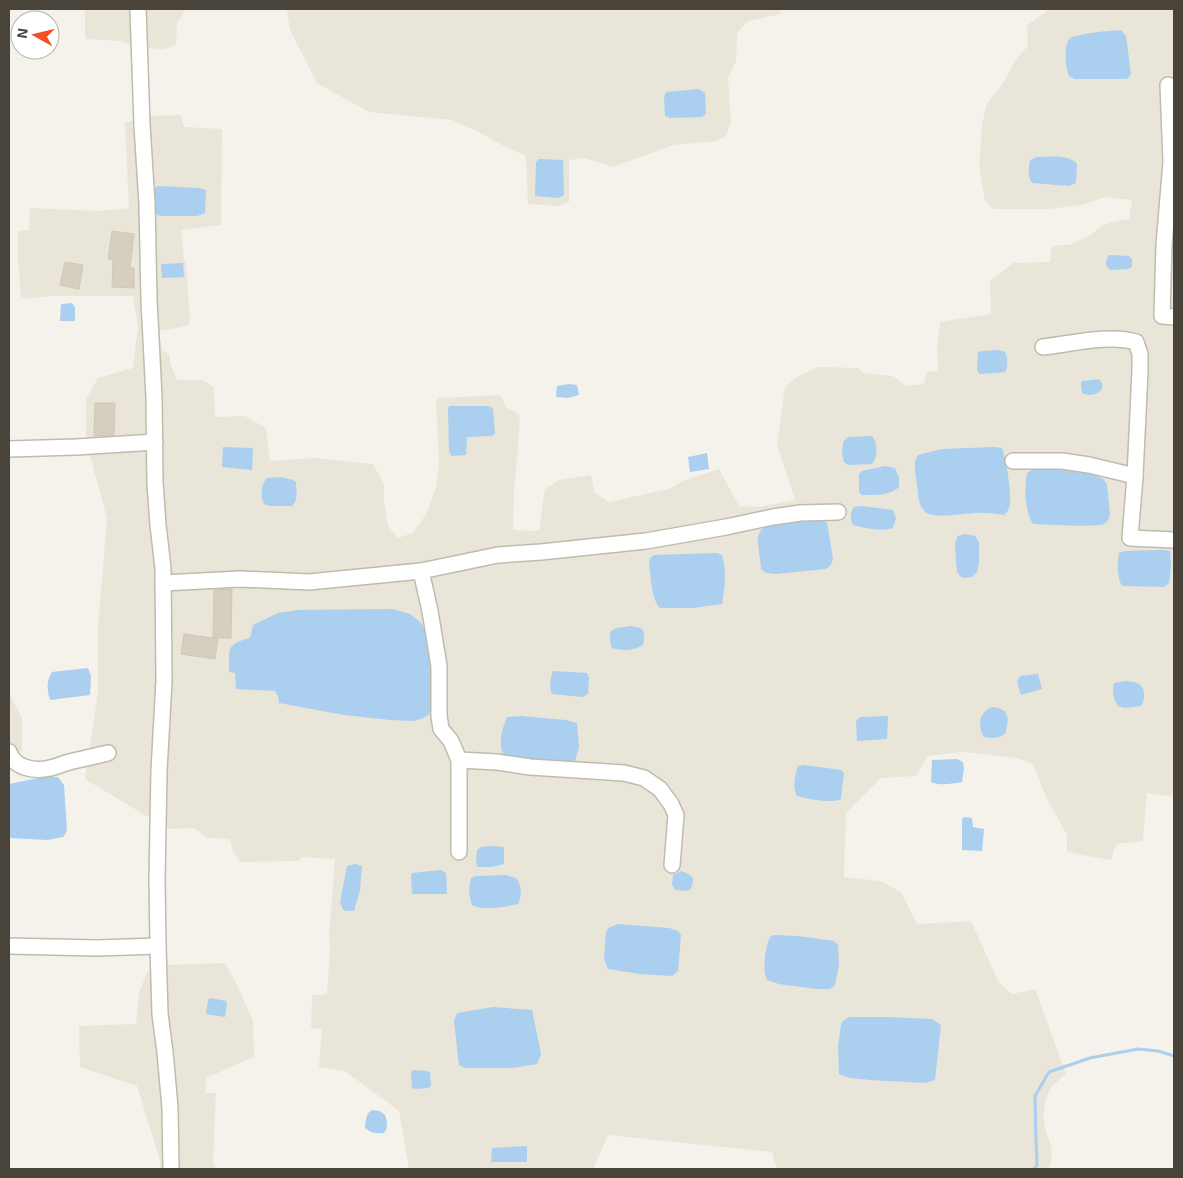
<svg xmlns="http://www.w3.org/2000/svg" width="1183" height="1178" viewBox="0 0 1183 1178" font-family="'Exo 2',sans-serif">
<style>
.residential{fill:#e9e5d9}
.water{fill:#aacfef}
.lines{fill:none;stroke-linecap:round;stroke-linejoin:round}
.stream{stroke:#aacfef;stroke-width:3}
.building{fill:#d6cfc0;stroke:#d1c7b4}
.minor-casing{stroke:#c0bbad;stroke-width:18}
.minor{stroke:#fff;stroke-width:15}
</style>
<rect width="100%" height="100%" fill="#f5f2eb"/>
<g class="residential">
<path d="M85,9H186L177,23L176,44L171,47L162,49L146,48L120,41L85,39Z"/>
<path d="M287,9H780L781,14L748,21L737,33L736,61L728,78L731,122L726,136L717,141L674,145L613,167L585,158L569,160V202L559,206L528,204L526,156L500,144L477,131L452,120L369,112L317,83L290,30Z"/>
<path d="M1050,9H1174V797L1147,793L1143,841L1116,844L1111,860L1067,852V835L1046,797L1033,764L1017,758L963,752L928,756L916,776L881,778L846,813L844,877L880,881L901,892L917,924L971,921L998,981L1012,994L1035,989L1066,1074L1052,1086L1046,1099L1043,1115L1046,1132L1050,1142L1052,1152L1051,1162L1048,1169H777L772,1152L608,1135L593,1169H409L399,1111L345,1071L319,1067L322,1029L311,1028L312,995L327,994L330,950L329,935L335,859L302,857L298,861L241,862L233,852L230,839L207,838L194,828L168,829L85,779L98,692V626L107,518L86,441V399L98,378L133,368L138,327L133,296H52L21,299L18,260V231L29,230L30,208L99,211L129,208L125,123L150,116L181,115L184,127L222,129L221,225L181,230L184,259L186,262L190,323L186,326L159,331L162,350L170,355V363L177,380H203L214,387L215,417L245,416L266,428L270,461L315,458L373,464L384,484V502L388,526L398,538L413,533L427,513L436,488L439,464L436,401L439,398L501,395L506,407L520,415L518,446L514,493L513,530L539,531L545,489L559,480L591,475L594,492L609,502L669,489L683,481L719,469L739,506L760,507L795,500L777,444L785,387L796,378L817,367L858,368L864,373L893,376L906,386L924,384L927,372L938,371L937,345L940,322L991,314L990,280L996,277L1013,263L1050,262L1051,248L1059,245H1069L1091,235L1101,226L1116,221L1129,219L1132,200L1105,197L1082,205L1049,209H993L985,201L979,167L982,125L987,103L1002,85L1015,61L1028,46L1027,25Z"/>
<path d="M9,694L22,717V750L9,764Z"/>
<path d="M225,963L236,983L253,1021L254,1057L206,1078L205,1093H216L213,1160L215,1169H160V1160L137,1086L80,1067L79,1026L136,1024L139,994L147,972L168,965Z"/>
</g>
<g class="water">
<path d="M1121,30L1126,36L1131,74L1127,79H1075L1069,76C1066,67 1062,43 1072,37C1074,36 1077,36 1080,35C1094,32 1107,31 1121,30Z"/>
<path d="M699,89L705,93L706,114L702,117L670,118L665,116L664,97L666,92Z"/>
<path d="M1037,157C1049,157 1068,154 1077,164L1076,183L1069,186L1032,183C1027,177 1029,168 1030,160Z"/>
<path d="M539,159L563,160L564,195L559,198L535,196L536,162Z"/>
<path d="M158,186L199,188L206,190L205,213L197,216H160L156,214L155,188Z"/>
<path d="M1109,255L1129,256L1132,259V267L1128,269L1110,270C1105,265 1105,261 1109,255Z"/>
<path d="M183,263L184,277L162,278L161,264Z"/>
<path d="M72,303L75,307V321H60L61,304Z"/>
<path d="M999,350L1005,352C1008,357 1008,367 1005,372L979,374L977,370L978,352L982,351Z"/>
<path d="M1099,379C1110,392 1091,398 1082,393L1081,383L1082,381Z"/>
<path d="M569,384L577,385L579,395L568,398L556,397L557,386Z"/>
<path d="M449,406H486L491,407L493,409L495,434L491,436L467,437L466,455L451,456L449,451L448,410Z"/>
<path d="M872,436C878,443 878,457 872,464L848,465L844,462L842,454L843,442L848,437Z"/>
<path d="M223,447L253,448L252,470L222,467Z"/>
<path d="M994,447L1002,448C1006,458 1013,499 1009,508C1008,511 1006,513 1004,515C995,514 986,512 977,513C966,513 936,519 927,513C918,508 918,494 917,485C916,475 912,464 918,455L942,449Z"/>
<path d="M707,453L709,469L690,472L688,457Z"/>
<path d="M885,466L895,468L899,477V487C889,496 875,495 862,495L859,492V474L862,471Z"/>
<path d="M1052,468L1090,473L1103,479L1107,484L1110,515L1107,522L1102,525L1080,526L1033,524C1025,513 1024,487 1027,473L1032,470Z"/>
<path d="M281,477L293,480L296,482C296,490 299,500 292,506H270L264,504C260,497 261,484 267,478Z"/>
<path d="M862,506L893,510L896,518L893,528C881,532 865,528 853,525C850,519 850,512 854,507Z"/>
<path d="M811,519L824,521L827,523L833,558L831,565L826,569L776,574L766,573L761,569C761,561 757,544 758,537C761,519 796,520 811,519Z"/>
<path d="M965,534L975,536L979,542V564L977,572L972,577L963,578L960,576L957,572L956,561L955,543L958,536Z"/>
<path d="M1164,550L1170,551L1171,566L1169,583L1164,587L1122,586C1117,577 1117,563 1119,553L1125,551Z"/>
<path d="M717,553L722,555C727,572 725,587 722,604L692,608H660C651,599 651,576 649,563L650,558L654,555Z"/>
<path d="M392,609L410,614L420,622L427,632L431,672V706L429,715L421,719L413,721L390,720L344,715L279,703L278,696L275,691L236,689L235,673L229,672C230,648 225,645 250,638L253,625L278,613L298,610Z"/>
<path d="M631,626L641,628C646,633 644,638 643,645C633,651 623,651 612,648C610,643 609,637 611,631L616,628Z"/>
<path d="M88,668L91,676L90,695L50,700C47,690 46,681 52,672Z"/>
<path d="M553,671L587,673L589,678L588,694L583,697L552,694C549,687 550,678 553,671Z"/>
<path d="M1038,674L1042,689L1021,695L1017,682L1020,676Z"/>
<path d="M1125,681C1134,682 1143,682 1144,693C1144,699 1144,701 1141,706L1125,708L1118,706C1113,698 1112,691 1114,683Z"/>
<path d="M992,707C1011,709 1009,719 1005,734C999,738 991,739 984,737C977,726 979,712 992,707Z"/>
<path d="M521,716L566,720L577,723L579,747L575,761L570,763L529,761L505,756C497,746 502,729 507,717Z"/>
<path d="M888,716L887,739L857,741L856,721L860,717Z"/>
<path d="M957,759L963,762L964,769L962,782C951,784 940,786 931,782L932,760Z"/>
<path d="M804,765L841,770L844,773L841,799C831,804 808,799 797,796C792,788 795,775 798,766Z"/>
<path d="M43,777H58L64,785L67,831L63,837L48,840L9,838V784Z"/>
<path d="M964,817L972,818L973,827L984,829L982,851L962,850V819Z"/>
<path d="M493,846L504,847V864L492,867H477L476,859L477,850L481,847Z"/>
<path d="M355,864L362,866L360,890L354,911H347L343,910L340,902L347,866Z"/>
<path d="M441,870L446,873L447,894H412L411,875L412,873Z"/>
<path d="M681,871L689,874L693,878C693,889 690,893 679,890C673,889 675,890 672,885L673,875Z"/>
<path d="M505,875L516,878C522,885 522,896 518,904C506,907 483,911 472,905C469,896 468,887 471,878L476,876Z"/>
<path d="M618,924L669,928L678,931L681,935L678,971L672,976L640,974L608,969L604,959L606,933L608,928Z"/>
<path d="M774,935L798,936L834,941L838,945L839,965L835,985L830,989H816L779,984L767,980C762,969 765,948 770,937Z"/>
<path d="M210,998L226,1001L227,1004L225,1017L206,1014L208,1000Z"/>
<path d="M493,1007L532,1010L541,1054L537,1064L513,1068H465L459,1065L454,1021L457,1013Z"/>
<path d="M849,1017H887L932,1019L941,1025L935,1080L925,1083L870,1080L850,1078L839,1074L838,1047L841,1024L843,1021Z"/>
<path d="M412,1070L427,1071L430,1072L431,1086L428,1088L415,1089L412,1088L411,1073Z"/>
<path d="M372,1110L380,1111L385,1115C387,1122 389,1127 384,1133C376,1134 371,1133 365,1128C366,1121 365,1114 372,1110Z"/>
<path d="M527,1146V1162H491L492,1148Z"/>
</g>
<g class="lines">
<path class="stream" d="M1034,1169L1037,1165L1036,1140L1035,1096L1049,1072L1090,1058L1138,1049L1158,1051L1174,1056"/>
</g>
<g class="building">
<path d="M112,231L134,234L130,268H134V288L112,287L113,260L108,259Z"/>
<path d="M65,262L83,265L79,289L60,285Z"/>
<path d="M95,403H115L114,435L94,436Z"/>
<path d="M232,589L231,638H213L214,590Z"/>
<path d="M184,634L218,639L215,659L181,654Z"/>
</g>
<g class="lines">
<g class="minor-casing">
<g id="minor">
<path d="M138,9L142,125L147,204L149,300L154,397L155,483L158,525L163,568L164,681L159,771L157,880L158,946L160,1014L165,1052L170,1108L171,1169"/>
<path d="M1168,85L1171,162L1164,245L1162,316L1174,317"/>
<path d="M1043,347C1070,344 1110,334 1136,342L1140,354V371L1135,476L1130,538L1174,540"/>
<path d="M9,449L76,447L155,442"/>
<path d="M1013,461H1062L1089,465L1135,476"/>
<path d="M421,571L430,611L439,666V716L441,729L451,741L459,760"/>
<path d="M163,583L240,579L309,582L421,571L498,555L541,552L646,541L726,527L773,517L800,513L838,512"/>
<path d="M9,752C14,768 35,772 50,768C56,767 62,764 69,762C82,759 95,756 108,753"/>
<path d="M459,852V760L497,762L530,767L624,773L644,778L660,789L671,804L676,815L672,865"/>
<path d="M9,946L97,948L158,946"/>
</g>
</g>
<use href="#minor" class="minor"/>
</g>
<rect width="1183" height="1178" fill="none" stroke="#494339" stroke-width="20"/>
<g transform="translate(35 35) rotate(278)"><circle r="24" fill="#ffffff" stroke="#b6b4b0"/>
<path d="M0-4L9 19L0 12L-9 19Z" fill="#f44e23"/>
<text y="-8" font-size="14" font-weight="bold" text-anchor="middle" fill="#494339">N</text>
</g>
</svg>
